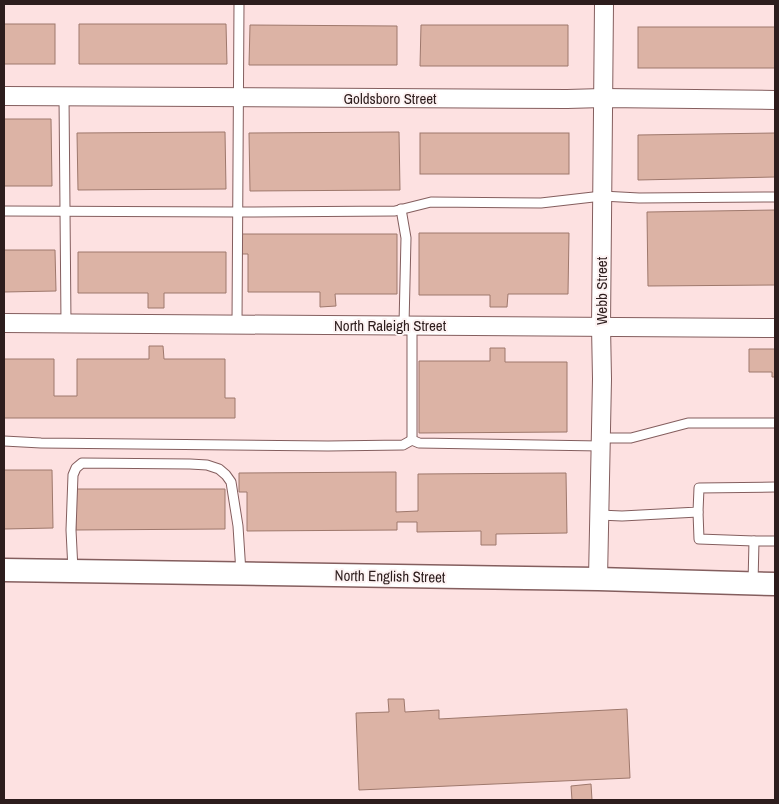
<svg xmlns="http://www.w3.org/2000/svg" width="779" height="804" viewBox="0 0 779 804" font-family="'Archivo Narrow',sans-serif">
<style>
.building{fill:#dcb3a5;stroke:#9e786c}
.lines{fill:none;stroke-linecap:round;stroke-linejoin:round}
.service-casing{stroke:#845e5e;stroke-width:11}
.minor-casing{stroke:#845e5e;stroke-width:20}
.tertiary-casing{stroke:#845e5e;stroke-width:25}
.service{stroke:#fff;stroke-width:9}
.minor{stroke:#fff;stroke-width:18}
.tertiary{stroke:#fff;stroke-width:22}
.labels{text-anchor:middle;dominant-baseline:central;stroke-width:4;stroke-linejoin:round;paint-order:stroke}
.street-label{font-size:15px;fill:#2d1d1d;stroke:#fdf3f3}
</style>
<rect width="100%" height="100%" fill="#fde1e1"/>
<g class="building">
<rect x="4" y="24" width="51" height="40"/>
<path d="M79,24H226L227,64H79Z"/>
<path d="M250,25L397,26V65H249Z"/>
<path d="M421,25H568V66H420Z"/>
<rect x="638" y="27" width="137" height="41"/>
<path d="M4,119H51L52,186H4Z"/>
<path d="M225,132L226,189L78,190L77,133Z"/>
<path d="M399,132L400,190L250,191L249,133Z"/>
<rect x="420" y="133" width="149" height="41"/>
<path d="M775,133V177L638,180V135Z"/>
<path d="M775,210V285L648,286L647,212Z"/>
<path d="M419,233H569L568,294H508L507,307H490V295H419Z"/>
<path d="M238,234H397V294H335L336,306L320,307V292H248V254H238Z"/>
<path d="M4,250H55L56,291L4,292Z"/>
<path d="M78,252H226V293H164V308H148V293H78Z"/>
<path d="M149,346H163L164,359H225V398H235V418H4V359H54V396H77V359H149Z"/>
<path d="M490,348H505V362H567V432L419,433V361H490Z"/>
<path d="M749,349H775V377H772V372H749Z"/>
<path d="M4,470H52L53,528L4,529Z"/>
<path d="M396,472V512L418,511V474L566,473L567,533L496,534V545H481V531L417,532V522H397V530L247,531V492H239V473Z"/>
<path d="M75,489H225V529L76,530Z"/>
<path d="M388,699H404L405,712L439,710V719L627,709L630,778L359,790L356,713L389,712Z"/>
<path d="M591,784L592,800H572L571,786Z"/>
</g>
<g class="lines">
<g class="service-casing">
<g id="service">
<path d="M64,96L66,323"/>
<path d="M401,209L406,238L404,325"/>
<path d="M4,211L237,212L395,211L431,202L541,203L602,196L639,198L775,197"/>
<path d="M237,324L239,4"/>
<path d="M412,325V440L419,443L601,446"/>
<path d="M601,438H631L688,423H775"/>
<path d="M4,441L41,443L328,446L403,445L412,440"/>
<path d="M698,512L699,539L754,541"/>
<path d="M599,515L622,516L698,512L699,488L775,487"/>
<path d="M73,570L71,530L73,475L76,468L82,463L190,464L207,465L219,469L226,475L231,482L238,526L241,573"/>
<path d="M753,583L754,541H775"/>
</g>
</g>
<g class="minor-casing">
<g id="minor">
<path d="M4,96L567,99L603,98L775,100"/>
<path d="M4,323L775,328"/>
<path d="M598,579L602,379L601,326L604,4"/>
</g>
</g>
<g class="tertiary-casing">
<path id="tertiary" d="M4,570L598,579L775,584"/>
</g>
<use href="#service" class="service"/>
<use href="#minor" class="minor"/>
<use href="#tertiary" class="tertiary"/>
</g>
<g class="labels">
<g class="street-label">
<text x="390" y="98">Goldsboro Street</text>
<text transform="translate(601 291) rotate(-90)">Webb Street</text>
<text x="390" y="325">North Raleigh Street</text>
<text transform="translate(390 576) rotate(1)">North English Street</text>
</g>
</g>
<rect width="779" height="804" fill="none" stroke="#2d1d1d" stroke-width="10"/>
</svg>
